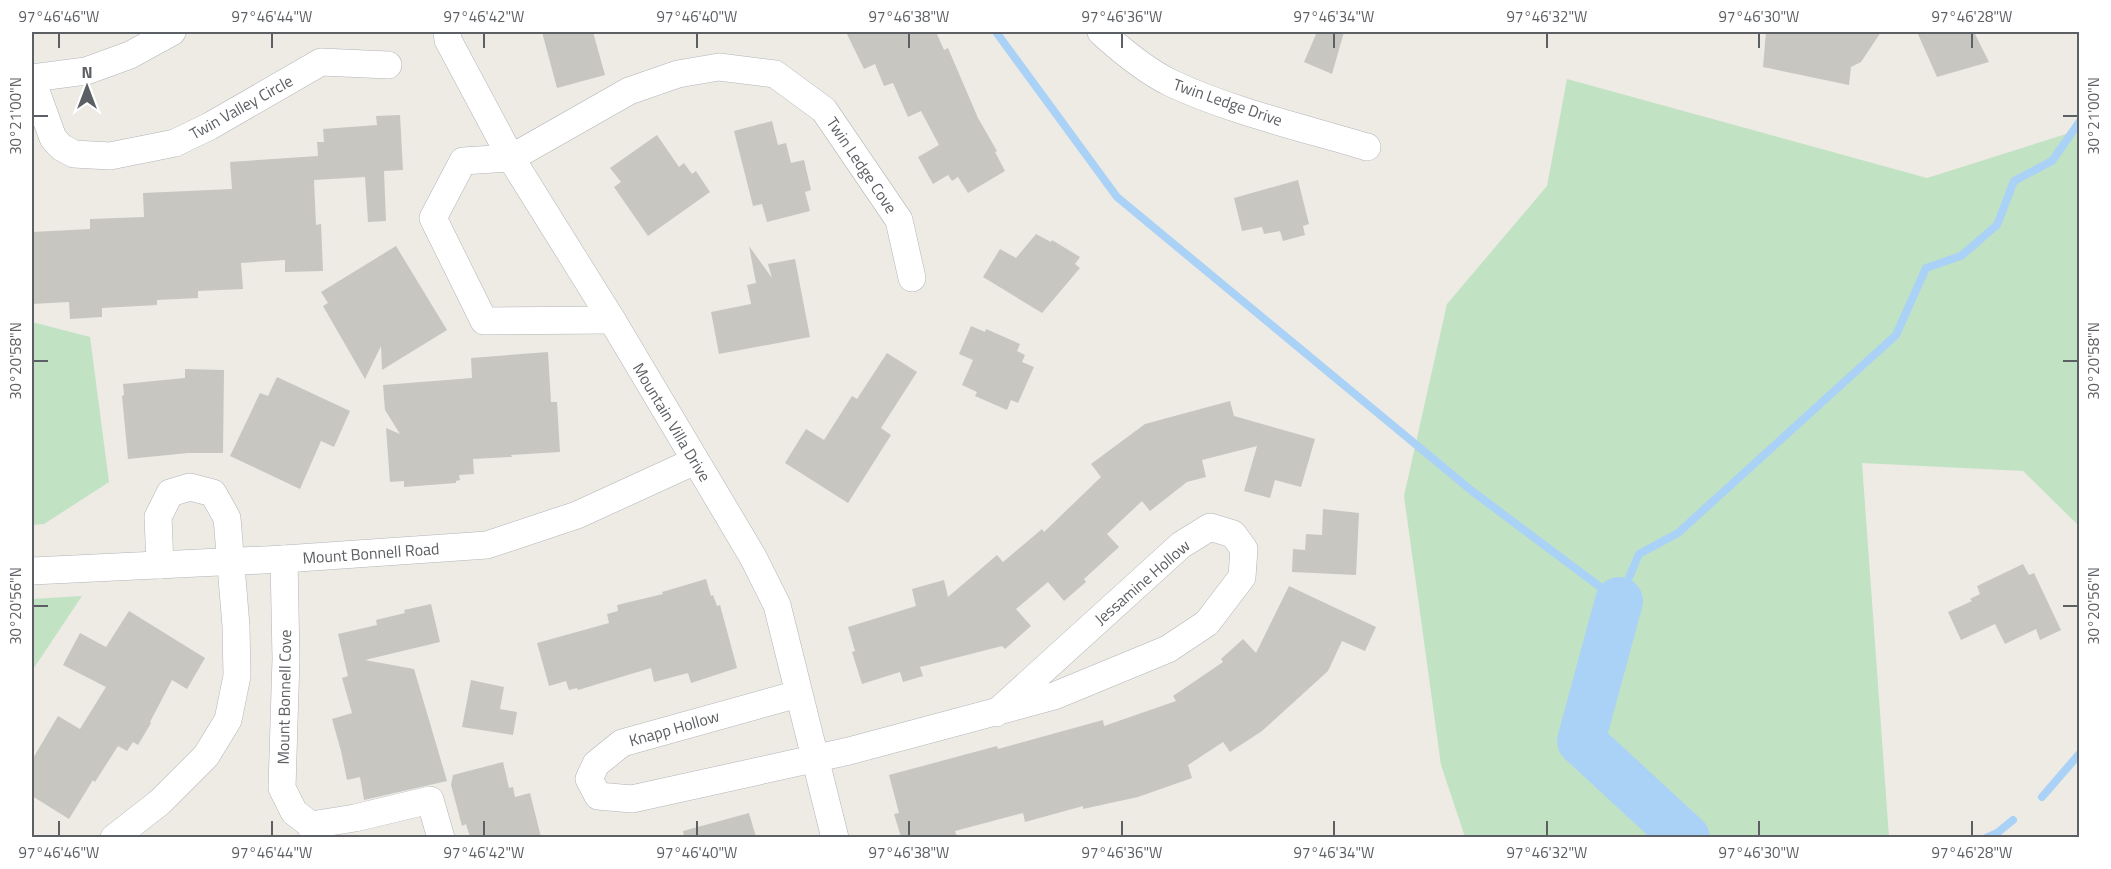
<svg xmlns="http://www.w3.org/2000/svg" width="2111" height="869" viewBox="0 0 2111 869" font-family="'Titillium Web',sans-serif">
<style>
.green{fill:#c2e2c4}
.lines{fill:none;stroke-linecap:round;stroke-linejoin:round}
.stream{stroke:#aad2f7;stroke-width:8}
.river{stroke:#aad2f7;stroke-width:48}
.building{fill:#c8c6c0}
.minor-casing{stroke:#b1b4b8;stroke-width:28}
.minor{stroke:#fff;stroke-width:27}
.ticks{fill:none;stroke:#5c5f63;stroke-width:2}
.labels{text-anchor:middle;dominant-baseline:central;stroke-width:4.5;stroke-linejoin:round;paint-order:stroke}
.street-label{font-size:16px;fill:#5c5f63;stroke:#fff}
.neatline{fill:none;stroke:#5c5f63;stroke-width:2}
.ticks-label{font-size:15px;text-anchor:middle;fill:#5c5f63}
</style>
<rect width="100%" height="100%" fill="#edebe4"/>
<g class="green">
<path d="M1567,79L1927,178L2079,130V526L2023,471L1862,463L1889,837H1465L1441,765L1404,496L1447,304L1547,186Z"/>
<path d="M32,322L90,337L109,482L44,524L32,525Z"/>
<path d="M82,596L32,671V599Z"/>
</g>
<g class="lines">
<g class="stream">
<path d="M996,32L1117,197L1472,491L1619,601L1639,554L1678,533L1896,335L1926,268L1961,256L1997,225L2014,181L2052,161L2080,121"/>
<path d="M2042,797L2080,753"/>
<path d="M1986,838L1997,833L2013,820"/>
</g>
<path class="river" d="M1619,601L1581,741L1686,838"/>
</g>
<g class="building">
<path d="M542,32H593L605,75L557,88Z"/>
<path d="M846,32H936L944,50L948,48L978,118L997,151L995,152L1005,171L968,193L958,177L952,181L948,175L933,184L918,157L939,145L921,111L908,117L893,83L884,86L875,64L864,69Z"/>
<path d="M1317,32H1344L1332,74L1304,62Z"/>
<path d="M1766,32H1881L1861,62L1851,67L1849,85L1763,67Z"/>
<path d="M1917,32H1974L1989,62L1937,77Z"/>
<path d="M400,115L403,170L384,171L386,221L368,222L365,177L314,180L316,225L321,224L323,271L285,272V260L241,263L243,289L198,291V298L157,300V305L102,308V317L70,319L69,302L32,304V232L90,229V219L144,217L143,193L232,189L230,162L318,156L317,142H324L323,129L377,125L376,116Z"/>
<path d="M772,121L778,145L786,143L791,163L804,160L811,190L805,192L810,211L767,222L762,204L753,206L734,131Z"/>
<path d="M657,135L679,167L684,163L692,174L696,171L710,192L648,236L614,187L621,182L610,168Z"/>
<path d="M1298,180L1309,224L1303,226L1305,235L1283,241L1280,231L1264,234L1262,227L1242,231L1234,198Z"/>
<path d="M1036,234L1051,242L1052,240L1080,257L1075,264L1080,268L1042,313L983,277L1000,249L1016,258Z"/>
<path d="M396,246L447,330L382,370L381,346L365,379L323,306L328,303L321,292Z"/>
<path d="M749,246L772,278L768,264L795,259L810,337L719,354L711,312L751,304L747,285L756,283Z"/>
<path d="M971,326L985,332L986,329L1020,344L1017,351L1025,355L1022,362L1034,367L1018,403L1011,400L1007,410L975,396L977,392L962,385L973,360L959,354Z"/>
<path d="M548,352L551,402H557L560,452L511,455L512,457L473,459L474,474L459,475L460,480L456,481V483L404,487V481L390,482L386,428L400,434L385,410L383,385L472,378L471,358Z"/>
<path d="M887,353L917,372L881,428L891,435L848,503L785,463L806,429L824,440L852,396L857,399Z"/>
<path d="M185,369L224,370L223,453H188L128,459L122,396L124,395L123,384L185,378Z"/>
<path d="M277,377L350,411L334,447L321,441L300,489L230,456L260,393L268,396Z"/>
<path d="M1230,401L1234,416L1315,439L1301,487L1275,480L1270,498L1244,491L1257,446L1202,460L1206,477L1187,482L1150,511L1142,501L1107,534L1119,547L1084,579L1086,582L1064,601L1048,582L1016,609L1031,626L1005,649L1002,646L920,667L923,676L903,682L900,672L862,684L852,652L855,651L848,627L916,606L912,589L944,580L948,597L997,555L1003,562L1042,529L1044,532L1101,477L1091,464L1145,424Z"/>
<path d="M1323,509L1359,513L1356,575L1292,572L1293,549L1305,550L1306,534L1322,535Z"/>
<path d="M2023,564L2029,575L2034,573L2061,630L2040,640L2036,629L2005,644L1995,624L1961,640L1948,612L1972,601L1970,599L1980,594L1977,586Z"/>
<path d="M706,579L711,596L713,595L717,606L720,605L737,668L691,683L688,673L654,682L651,668L578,690L577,688L569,690L566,681L549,686L537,643L609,623L607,614L618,611L617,605L663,594L662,592Z"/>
<path d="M1289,586L1376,627L1365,651L1342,641L1328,671L1262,731L1230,752L1223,742L1188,765L1192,778L1138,797L1083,809V806L1025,822L1023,813L955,831L957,837H901L894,814L899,813L889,775L997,746L998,749L1103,720L1104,726L1176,701L1173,696L1223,662L1221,659L1243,639L1256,653Z"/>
<path d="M431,604L440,642L365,660L414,669L447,781L364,800L360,777L347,780L341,751L332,719L352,713L342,678L348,676L338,634L377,625L376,620L405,613L404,610Z"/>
<path d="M129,611L205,658L187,689L172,680L150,722L151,723L138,745L133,742L127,751L118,746L95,782L93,780L69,819L32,796V760L58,716L80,729L106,687L63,665L80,633L106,647Z"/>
<path d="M471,680L504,687L500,709L517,712L513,735L462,727Z"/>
<path d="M503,762L509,788L513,787L515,797L530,793L541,837H470L466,824L462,826L451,785L453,775Z"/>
<path d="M749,813L756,837H684L683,831Z"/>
</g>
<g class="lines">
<g class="minor-casing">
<g id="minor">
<path d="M447,32L448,40L511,158L612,320L753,557L777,605L835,838"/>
<path d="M1101,32C1122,51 1146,71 1171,83C1230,111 1304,128 1367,147"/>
<path d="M32,78L86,71L130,55L172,32"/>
<path d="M32,80L53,138L61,147L74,154L110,156L175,143L210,126L321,62L388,65"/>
<path d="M612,320L484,321L433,218L463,161L511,158L629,91L678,74L719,67L775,74L824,110L899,220L912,278"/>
<path d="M284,559L286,659L282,788L294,812L311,825L314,838"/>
<path d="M32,571L284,559L487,545L577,515L695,461"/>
<path d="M798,694L622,743L596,764L589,779L598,796L632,799L849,751L1054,696L1168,649L1207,623L1242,577L1244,549L1233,534L1210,527L1181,545L996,713"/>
<path d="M311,825L355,818L430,800L441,838"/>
<path d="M114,838L160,802L206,756L228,720L237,676L236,626L227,518L213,493L190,487L170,493L158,517L160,565"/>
</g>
</g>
<use href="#minor" class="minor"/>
</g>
<path class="ticks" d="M59,33V48M272,33V48M484,33V48M697,33V48M909,33V48M1122,33V48M1334,33V48M1547,33V48M1759,33V48M1972,33V48M33,116H48M2063,116H2078M33,361H48M2063,361H2078M33,606H48M2063,606H2078M59,821V836M272,821V836M484,821V836M697,821V836M909,821V836M1122,821V836M1334,821V836M1547,821V836M1759,821V836M1972,821V836"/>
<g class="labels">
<g class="street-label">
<text transform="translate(1228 102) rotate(19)">Twin Ledge Drive</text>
<text transform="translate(241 107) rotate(-29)">Twin Valley Circle</text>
<text transform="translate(862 165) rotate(56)">Twin Ledge Cove</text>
<text transform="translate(672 422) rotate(59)">Mountain Villa Drive</text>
<text transform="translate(371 553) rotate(-4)">Mount Bonnell Road</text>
<text transform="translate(1142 582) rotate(-41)">Jessamine Hollow</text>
<text transform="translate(284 697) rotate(-89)">Mount Bonnell Cove</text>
<text transform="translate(674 728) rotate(-16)">Knapp Hollow</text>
</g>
</g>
<rect width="2111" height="869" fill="none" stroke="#ffffff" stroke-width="66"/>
<g transform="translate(87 87)" stroke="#ffffff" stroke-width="4.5" paint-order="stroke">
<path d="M0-4.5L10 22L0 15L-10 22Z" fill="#5c5f63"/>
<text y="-9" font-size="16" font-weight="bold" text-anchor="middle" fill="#5c5f63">N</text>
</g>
<rect x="33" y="33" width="2045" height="803" class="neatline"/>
<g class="ticks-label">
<text x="59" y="22">97°46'46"W</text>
<text x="272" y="22">97°46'44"W</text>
<text x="484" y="22">97°46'42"W</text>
<text x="697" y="22">97°46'40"W</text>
<text x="909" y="22">97°46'38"W</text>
<text x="1122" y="22">97°46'36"W</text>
<text x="1334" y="22">97°46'34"W</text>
<text x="1547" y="22">97°46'32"W</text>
<text x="1759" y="22">97°46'30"W</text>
<text x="1972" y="22">97°46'28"W</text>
<text transform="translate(16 116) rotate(-90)" y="5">30°21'00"N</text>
<text transform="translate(2094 116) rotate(-90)" y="5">30°21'00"N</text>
<text transform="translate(16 361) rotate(-90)" y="5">30°20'58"N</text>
<text transform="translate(2094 361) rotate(-90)" y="5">30°20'58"N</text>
<text transform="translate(16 606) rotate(-90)" y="5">30°20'56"N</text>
<text transform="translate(2094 606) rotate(-90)" y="5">30°20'56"N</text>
<text x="59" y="858">97°46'46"W</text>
<text x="272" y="858">97°46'44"W</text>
<text x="484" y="858">97°46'42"W</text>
<text x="697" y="858">97°46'40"W</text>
<text x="909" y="858">97°46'38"W</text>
<text x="1122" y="858">97°46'36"W</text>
<text x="1334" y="858">97°46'34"W</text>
<text x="1547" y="858">97°46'32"W</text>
<text x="1759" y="858">97°46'30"W</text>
<text x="1972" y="858">97°46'28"W</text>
</g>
</svg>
